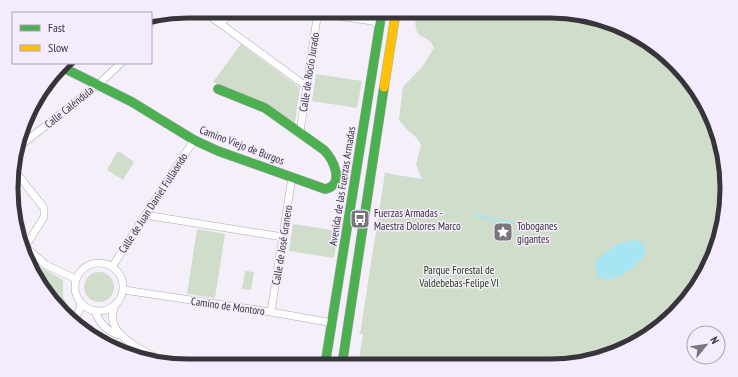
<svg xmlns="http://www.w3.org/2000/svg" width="738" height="377" viewBox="0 0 738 377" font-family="'PT Sans Narrow',sans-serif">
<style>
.green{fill:#d0ddcb}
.water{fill:#a8e5f2}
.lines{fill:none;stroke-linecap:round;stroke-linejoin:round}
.stream{stroke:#a8e5f2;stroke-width:2}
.street-casing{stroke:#aca8b0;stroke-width:8}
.fast-casing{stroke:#aca8b0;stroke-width:10}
.slow-casing{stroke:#aca8b0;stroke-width:10}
.street{stroke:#fefdfe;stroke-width:7}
.fast{stroke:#4caf50;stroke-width:9}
.slow{stroke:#ffc107;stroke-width:9}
.labels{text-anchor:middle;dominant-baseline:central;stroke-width:3;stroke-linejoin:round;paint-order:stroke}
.street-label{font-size:11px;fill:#38343b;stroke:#f5ebfe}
.poi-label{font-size:11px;fill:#38343b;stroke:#f5ebfe;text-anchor:start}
.park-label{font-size:11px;fill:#183b00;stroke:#f5ebfe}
.rim{fill:none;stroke:#38343b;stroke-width:5}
</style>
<rect width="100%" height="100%" fill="#f5effa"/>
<g class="green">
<path d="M416,11H561L628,29L683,71L718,131L727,200L709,267L657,329L617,353L573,364L355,365L354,359H359L363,334H360L385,173L422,179L416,165L421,145C416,134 405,130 399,120L403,87L422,67L434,48C427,30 412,46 416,11Z"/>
<path d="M241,44L300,88L295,123L267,104L213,82Z"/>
<path d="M316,74L362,81L357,108L312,101Z"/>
<path d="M117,152H120L134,162L123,180L107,170Z"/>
<path d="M293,224L338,231L334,258L289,251Z"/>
<path d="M197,229L225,234L215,298L187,294Z"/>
<path d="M35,264L63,280V297L72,312L68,318L63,314L31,269Z"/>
<path d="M245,271L254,272L251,290L242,289Z"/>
<circle cx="99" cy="287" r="15"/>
</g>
<path class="water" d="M635,240L643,243L646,254C634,268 618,284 598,277L595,266L596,260L617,244Z"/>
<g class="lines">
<path class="stream" d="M473,215L513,223"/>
<g class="street-casing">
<g id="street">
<path d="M203,11L306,86"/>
<path d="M317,13L372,21L379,25"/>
<path d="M151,23L156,16"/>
<path d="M221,24L231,11"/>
<path d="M300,132L318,11"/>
<path d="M16,149L100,83L121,63"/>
<path d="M14,170L44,208V217L24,249"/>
<path d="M145,215L283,237"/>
<path d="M23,245L46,265L76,279"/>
<circle cx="99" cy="287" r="24"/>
<path d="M112,267L194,140"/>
<path d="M124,290L271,312L333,323"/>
<path d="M114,308C104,336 144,349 162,362"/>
<path d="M95,311C99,323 107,331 118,335"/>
<path d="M271,312L292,177"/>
<path d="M73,321L79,311L81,303"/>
</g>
</g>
<g class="fast-casing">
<g id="fast">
<path d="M62,67L132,102L194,140L218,151L325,189C346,185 333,159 324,150L265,108L218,89"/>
<path d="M325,365L382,11"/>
<path d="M342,365L384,87"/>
</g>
</g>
<g class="slow-casing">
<path id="slow" d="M384,87L396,11"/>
</g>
<use href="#street" class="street"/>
<use href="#fast" class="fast"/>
<use href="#slow" class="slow"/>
</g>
<defs>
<g id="bus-square" transform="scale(1)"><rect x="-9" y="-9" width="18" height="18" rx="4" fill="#7a757e" stroke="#f5ebfe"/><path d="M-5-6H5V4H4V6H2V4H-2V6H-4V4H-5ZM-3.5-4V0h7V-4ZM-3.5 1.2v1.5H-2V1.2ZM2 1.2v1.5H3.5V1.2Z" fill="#fff"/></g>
<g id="sight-square" transform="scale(1)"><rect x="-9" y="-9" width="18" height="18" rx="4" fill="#7a757e" stroke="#f5ebfe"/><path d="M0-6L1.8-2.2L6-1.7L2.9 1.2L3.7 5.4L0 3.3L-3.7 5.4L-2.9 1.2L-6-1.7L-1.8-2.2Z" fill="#fff"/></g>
</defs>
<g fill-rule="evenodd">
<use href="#bus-square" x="360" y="219"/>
<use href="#sight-square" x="503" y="232"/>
</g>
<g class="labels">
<g class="street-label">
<text transform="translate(309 72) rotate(-81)">Calle de Rocío Jurado</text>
<text transform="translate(69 107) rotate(-39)">Calle Caléndula</text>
<text transform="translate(242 145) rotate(21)">Camino Viejo de Burgos</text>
<text transform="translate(342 186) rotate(-81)">Avenida de las Fuerzas Armadas</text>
<text transform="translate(153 203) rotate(-57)">Calle de Juan Daniel Fullaondo</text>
<text transform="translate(282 245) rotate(-81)">Calle de José Granero</text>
<text transform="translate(228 306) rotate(8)">Camino de Montoro</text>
</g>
<g class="poi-label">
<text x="374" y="213">Fuerzas Armadas -<tspan x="374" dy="13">Maestra Dolores Marco</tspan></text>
<text x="517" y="226">Toboganes<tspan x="517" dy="13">gigantes</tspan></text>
</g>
<g class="park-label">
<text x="459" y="270">Parque Forestal de<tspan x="459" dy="13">Valdebebas-Felipe VI</tspan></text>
</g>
</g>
<path d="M0 0H738V377H0ZM188 18H550A170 170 0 0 1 720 188V189A170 170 0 0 1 550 359H188A170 170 0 0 1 18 189V188A170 170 0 0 1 188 18Z" fill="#f5ebfe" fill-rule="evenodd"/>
<path class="rim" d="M188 18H550A170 170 0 0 1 720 188V189A170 170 0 0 1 550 359H188A170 170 0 0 1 18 189V188A170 170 0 0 1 188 18Z"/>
<rect x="12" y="12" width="140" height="52" fill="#f5ebfe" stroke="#a9a2b0"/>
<rect x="20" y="25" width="20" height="6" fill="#4caf50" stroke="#a9a2b0"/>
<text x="48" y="32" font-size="12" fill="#38343b">Fast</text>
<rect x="20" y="45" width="20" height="6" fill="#ffc107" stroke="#a9a2b0"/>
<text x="48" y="52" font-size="12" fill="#38343b">Slow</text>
<g transform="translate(706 345) rotate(61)"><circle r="19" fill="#f5ebfe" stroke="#a9a2b0"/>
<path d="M0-3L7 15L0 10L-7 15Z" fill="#7a757e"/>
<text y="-6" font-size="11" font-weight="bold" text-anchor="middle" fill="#38343b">N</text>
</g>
</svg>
